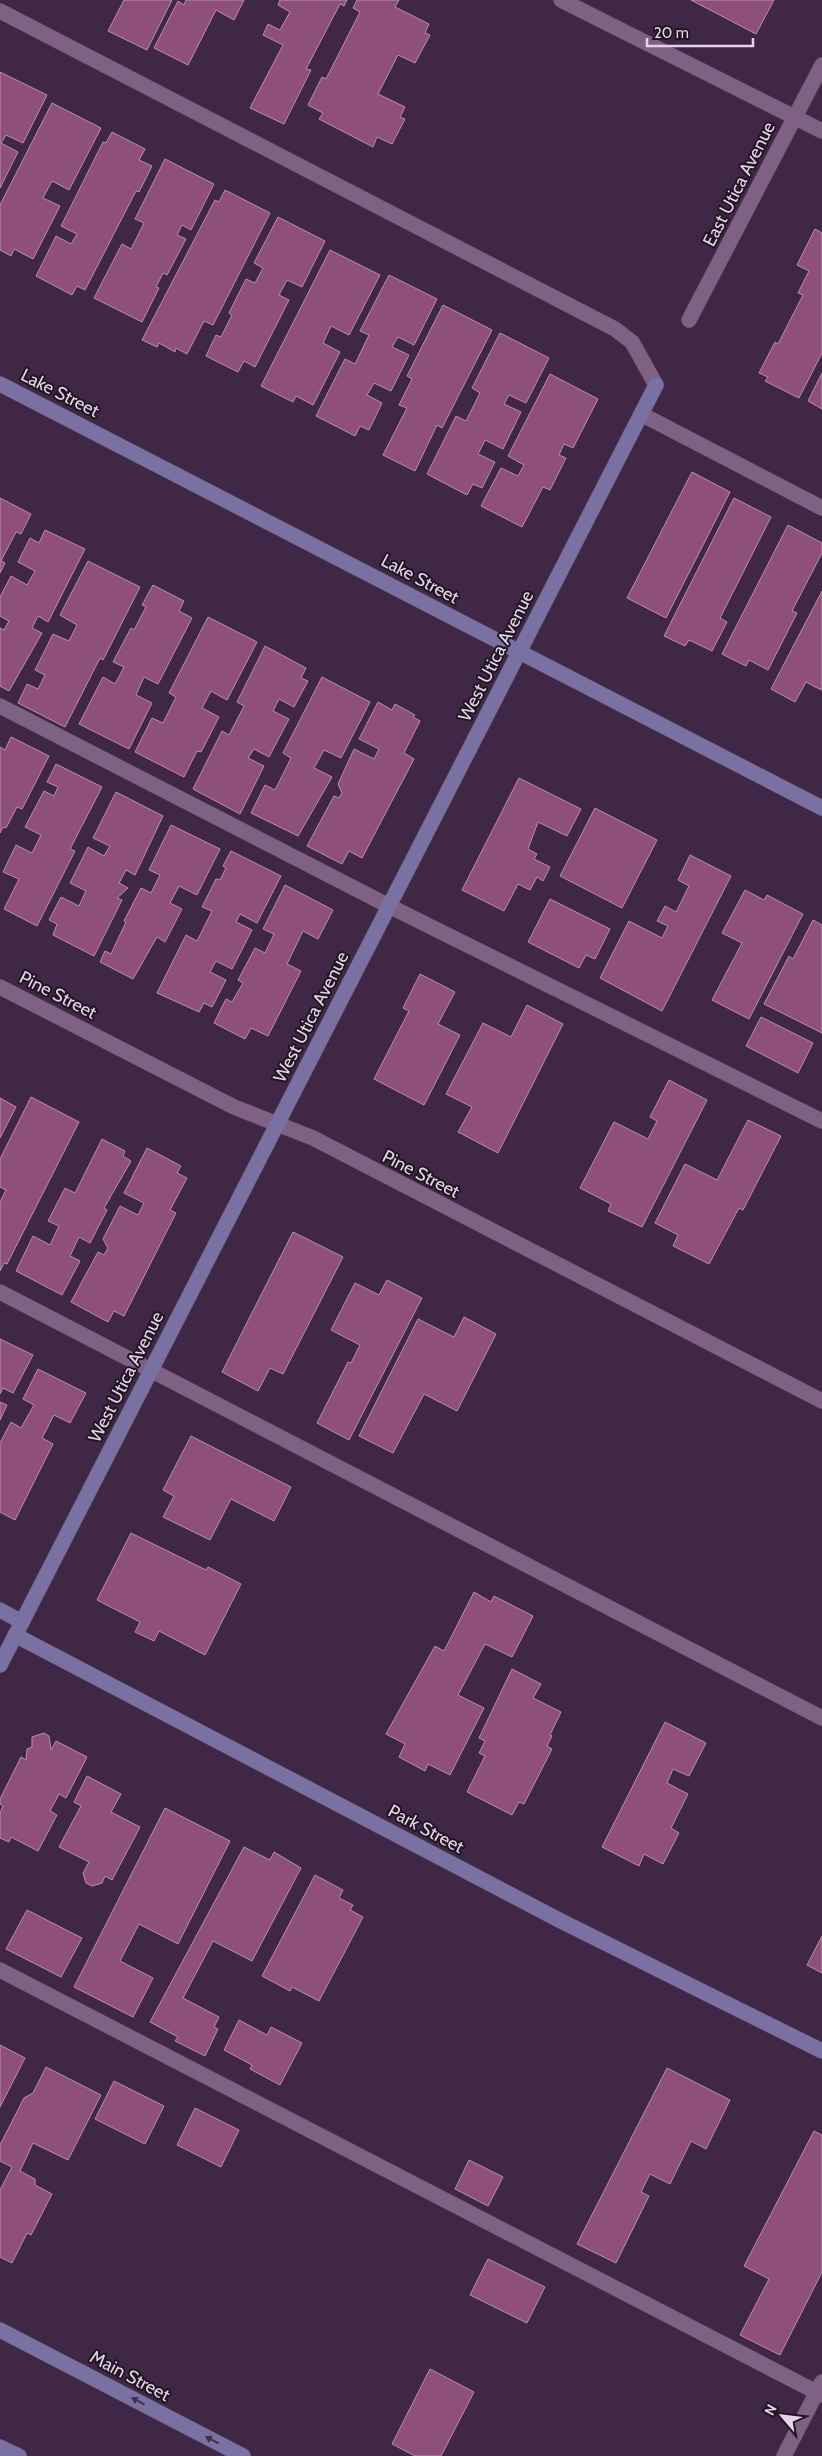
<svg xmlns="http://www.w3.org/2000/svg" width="822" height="2456" viewBox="0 0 822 2456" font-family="Cabin,sans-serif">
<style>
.building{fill:#8e4f78;stroke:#bb8faa}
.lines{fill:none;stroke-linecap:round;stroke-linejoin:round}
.lane-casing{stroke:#5c4661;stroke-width:16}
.street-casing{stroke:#5c4661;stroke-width:16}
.secondary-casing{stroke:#5c4661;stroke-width:16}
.lane{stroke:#7f6184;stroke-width:15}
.street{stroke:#7f6184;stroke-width:15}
.secondary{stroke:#7971a1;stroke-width:15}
.oneway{fill:#3b3149}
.labels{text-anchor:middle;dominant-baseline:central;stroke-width:4;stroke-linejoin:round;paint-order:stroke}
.street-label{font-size:18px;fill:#e5d5e8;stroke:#211523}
</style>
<rect width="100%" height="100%" fill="#412746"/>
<g class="building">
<path d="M124,0H172L147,50L108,31Z"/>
<path d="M186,0H244L234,20L216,10L188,65L154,48L178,1L184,5Z"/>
<path d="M280,0H347L344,6L340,4L306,69L311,70L284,124L250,108L283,45L263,35L268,24L280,30L290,12L278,5Z"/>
<path d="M357,0H399L395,7L429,24L425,33L430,35L415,63L398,55L378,94L405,107L400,117L405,119L392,144L377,137L373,147L319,119L323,113L308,105L322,77L326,79L360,12L353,8Z"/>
<path d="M691,0H774L756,34Z"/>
<path d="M0,72L47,95L23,143L6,135L1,143L18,152L0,188Z"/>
<path d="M52,103L101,128L69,190L52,181L43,198L60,206L33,259L14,249L11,256L0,250V205Z"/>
<path d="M112,132L145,149L139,160L152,166L139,192L136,191L85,290L77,286L72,295L36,276L56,236L71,244L77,234L61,226L103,142L106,143Z"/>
<path d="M165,159L214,184L191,230L182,225L177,235L186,239L167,275L163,273L156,287L159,288L142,322L94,298L122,244L131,249L144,223L135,219Z"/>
<path d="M225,190L270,213L213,325L204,321L187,354L176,348L175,352L159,343L157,347L142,340L215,200L219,202Z"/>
<path d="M278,217L325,241L302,287L287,280L279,295L289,300L255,367L244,361L238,372L206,356L216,335L221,337L232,315L229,313L246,279L255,283L263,268L254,263Z"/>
<path d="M815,229L822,233V353L799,398L765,381L768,377L759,373L775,342L778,344L803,295L798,293L809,271L797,265Z"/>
<path d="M330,250L380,275L349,335L331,326L323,343L340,352L313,405L296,396L293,402L261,386Z"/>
<path d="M389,275L437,299L414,345L398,337L392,347L409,355L391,391L374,383L367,395L382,403L369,430L360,426L355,436L316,416L345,359L355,364L369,335L360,331Z"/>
<path d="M443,305L492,330L442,428L437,425L415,471L383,455L407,408L399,405L412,379L407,376Z"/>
<path d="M500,333L549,358L526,403L509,395L504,404L521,412L503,449L485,440L478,454L495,462L482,488L473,484L467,495L427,474L456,416L466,421L480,393L472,388Z"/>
<path d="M822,373V409L808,401Z"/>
<path d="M550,374L598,399L573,448L564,444L559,455L566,458L550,490L543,487L522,527L481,506L501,468L518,476L524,465L508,456Z"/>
<path d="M692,472L730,492L666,618L627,598Z"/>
<path d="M0,498L31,514L21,534L16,532L1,561L5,563L0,573Z"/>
<path d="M734,498L771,517L720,618L727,622L712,651L689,640L685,646L664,636Z"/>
<path d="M788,525L822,543V553L792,611L797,613L768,670L749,660L746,666L722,654Z"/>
<path d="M45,530L85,549L48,622L38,616L32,628L42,633L9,691L0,686V628L4,630L9,621L0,616V597L11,576L27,585L35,571L18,562L30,538L39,543Z"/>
<path d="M88,561L140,587L103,660L100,658L65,727L18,703L27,684L38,689L45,675L35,670L53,634L69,641L77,625L60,615Z"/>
<path d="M153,585L184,601L179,611L192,618L158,684L144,677L136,695L152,703L129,749L79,724L103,677L115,684L124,667L113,662L131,628L134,630L146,607L142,605Z"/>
<path d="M822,591V687L821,690L806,682L795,702L771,689Z"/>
<path d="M208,617L257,642L227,700L211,691L202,708L219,717L201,752L197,751L184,777L135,752L152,718L163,723L176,697L169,693Z"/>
<path d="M265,646L306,668L301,678L308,681L294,707L279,699L273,711L289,719L269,757L254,749L248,758L264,766L240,814L193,789L222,731L229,735L244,706L237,702Z"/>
<path d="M322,677L370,702L341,758L324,750L314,768L332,777L298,836L251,813L265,785L275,790L291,758L283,753Z"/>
<path d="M378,702L392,710L395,704L415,715L413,717L420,721L404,753L414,759L362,858L349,851L342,864L307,846L334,796L339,798L342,793L338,784L354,749L374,759L379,749L359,739Z"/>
<path d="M11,737L49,756L22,809L17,807L6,828L3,827L0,833V747L5,750Z"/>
<path d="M56,764L102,787L70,849L75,851L37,926L4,909L19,879L3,872L16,845L32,853L41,835L25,827L44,791L54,796L58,787L47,782Z"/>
<path d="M519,778L581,809L567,836L538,822L528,849L537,854L534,859L550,867L543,881L537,877L530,890L518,884L504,911L462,890Z"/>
<path d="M116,792L163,816L135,875L126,870L119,883L128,888L117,898L122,900L94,956L53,935L57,924L49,920L61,897L79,906L86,891L70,883L88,847L104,856L110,846L93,838Z"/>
<path d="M595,808L657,840L622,908L560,876Z"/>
<path d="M171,825L220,849L197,895L179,886L170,903L182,909L165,942L157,937L133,979L100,962L105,951L111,954L126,922L124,921L141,888L151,893L160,875L149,870Z"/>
<path d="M231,851L281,876L257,923L240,914L236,922L252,930L232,969L216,961L210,972L226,980L212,1007L204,1003L199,1012L157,993L186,935L197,941L212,911L202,907L216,879L220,880L226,868L223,866Z"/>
<path d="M690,855L731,876L662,1011L600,978L629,921L662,938L668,926L657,921L665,906L676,912L689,886L678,880Z"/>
<path d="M285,885L333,910L318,939L303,931L287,964L301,971L268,1036L251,1028L245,1039L214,1023L226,999L232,1002L243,983L238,980L255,948L265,953L274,934L263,929Z"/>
<path d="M745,890L764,900L767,895L803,914L749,1019L712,1000L742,943L722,933Z"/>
<path d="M550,899L610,929L595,959L586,955L579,968L528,942Z"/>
<path d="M813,920L822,925V1033L764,1004L789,956L793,959Z"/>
<path d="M420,974L455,992L438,1024L460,1035L424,1105L374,1079L409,1011L403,1008Z"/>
<path d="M527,1005L563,1024L498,1153L458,1132L472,1107L446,1094L483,1023L511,1037Z"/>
<path d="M761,1017L813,1043L798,1073L746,1046Z"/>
<path d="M669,1080L707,1100L642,1227L608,1211L611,1204L580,1188L614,1122L648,1139L657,1121L650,1117Z"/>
<path d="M31,1097L79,1122L7,1264L4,1263L0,1271V1202L6,1190L0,1187V1159Z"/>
<path d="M0,1098L16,1107L0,1138Z"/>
<path d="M748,1120L781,1136L743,1210L739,1208L709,1264L673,1246L678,1235L655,1223L685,1164L717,1180Z"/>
<path d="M102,1139L125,1151L123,1156L131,1161L104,1208L107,1210L90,1243L79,1237L70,1256L80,1261L62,1295L16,1271L33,1236L50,1245L59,1226L48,1221L65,1188L75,1193Z"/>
<path d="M147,1148L181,1166L177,1173L187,1178L170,1210L176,1213L124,1316L114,1311L108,1322L71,1302L98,1252L104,1255L108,1248L103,1239L120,1206L138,1215L144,1203L124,1193Z"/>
<path d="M293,1232L343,1257L283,1374L270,1368L258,1391L222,1372Z"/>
<path d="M387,1280L422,1298L349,1440L317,1423L348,1362L351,1363L360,1345L331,1330L355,1283L379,1295Z"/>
<path d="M464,1317L496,1334L457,1411L424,1394L393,1453L359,1436L418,1319L454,1337Z"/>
<path d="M0,1339L33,1355L13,1393L3,1388L0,1394Z"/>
<path d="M38,1369L86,1393L70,1423L54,1415L42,1438L53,1444L15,1520L0,1512V1443L11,1422L21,1428L34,1405L23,1399Z"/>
<path d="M0,1402L7,1405L0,1420Z"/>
<path d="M191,1436L291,1487L274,1521L231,1499L210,1540L163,1517L174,1496L163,1490Z"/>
<path d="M131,1533L206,1570L208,1567L241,1584L205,1655L159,1631L154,1641L135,1632L140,1622L97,1600Z"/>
<path d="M474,1592L491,1602L494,1596L533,1616L512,1657L485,1644L458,1695L484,1708L450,1775L428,1764L425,1771L399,1757L405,1744L386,1734L435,1646L444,1651Z"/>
<path d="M512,1669L541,1684L533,1698L561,1712L550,1735L552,1736L547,1746L552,1749L524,1804L519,1802L512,1815L467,1792L485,1756L479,1753L485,1741L479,1738Z"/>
<path d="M665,1722L706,1743L689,1776L673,1769L667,1783L688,1794L671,1828L679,1833L663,1864L644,1854L639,1866L602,1847Z"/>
<path d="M44,1733L49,1736L51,1750L56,1741L87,1757L66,1798L59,1794L50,1811L57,1815L38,1851L11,1837L9,1842L0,1838V1813L3,1806L0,1804V1799L21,1757L26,1760L27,1749L32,1747V1737Z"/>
<path d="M87,1776L121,1794L111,1812L140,1827L112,1880L105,1876L102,1883L92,1886L86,1883L83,1873L89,1862L59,1847L81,1806L74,1802Z"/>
<path d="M165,1808L230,1841L178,1944L139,1924L120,1961L153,1978L133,2017L74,1987Z"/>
<path d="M244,1847L270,1860L274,1852L301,1868L252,1961L213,1941L183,1998L219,2017L214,2027L218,2029L205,2056L175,2041L178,2037L150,2022Z"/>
<path d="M315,1875L343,1890L339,1898L353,1905L350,1910L363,1917L319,2001L292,1987L290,1991L262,1976Z"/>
<path d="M27,1910L82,1938L61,1977L6,1949Z"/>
<path d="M822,1936V1973L807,1965Z"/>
<path d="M239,2020L267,2035L271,2027L302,2043L280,2085L250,2069L252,2065L224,2050Z"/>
<path d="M0,2045L25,2058L0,2107Z"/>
<path d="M46,2067L101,2095L68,2160L33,2143L20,2171L35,2179V2185L52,2194L31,2235L27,2233L12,2263L0,2257V2190L12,2167L0,2161V2145L24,2098L33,2093Z"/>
<path d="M667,2068L730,2100L706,2149L691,2141L670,2184L650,2174L641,2192L649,2196L616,2263L577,2244Z"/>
<path d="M114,2081L164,2106L145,2144L95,2119Z"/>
<path d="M195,2108L239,2130L221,2167L177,2145Z"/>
<path d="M814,2131L822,2135V2272L780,2355L740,2335L769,2279L744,2266Z"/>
<path d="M469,2160L503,2177L488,2206L455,2189Z"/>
<path d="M488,2259L545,2287L527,2323L470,2295Z"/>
<path d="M430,2369L474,2392L441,2456H415L392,2444Z"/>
</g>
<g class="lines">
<g class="lane-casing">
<g id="lane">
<path d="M0,11L615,329L632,342L656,385"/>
<path d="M641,414L822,508"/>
<path d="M0,706L389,906L822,1121"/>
<path d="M0,1292L822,1718"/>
<path d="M0,1970L822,2395"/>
</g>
</g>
<g class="street-casing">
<g id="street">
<path d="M561,0L822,131"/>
<path d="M689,320L822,65"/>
<path d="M0,987L234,1107L313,1138L822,1401"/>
<path d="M784,2456L822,2382"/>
</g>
</g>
<g class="secondary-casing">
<g id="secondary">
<path d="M0,384L822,808"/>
<path d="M0,1610L22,1622"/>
<path d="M15,1635L561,1921L822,2051"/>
<path d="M0,1665L656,385"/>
<path d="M0,2330L243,2456"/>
<path d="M0,2447L19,2456"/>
</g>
</g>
<use href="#lane" class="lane"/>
<use href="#street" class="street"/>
<use href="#secondary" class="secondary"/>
</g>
<defs><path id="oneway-solid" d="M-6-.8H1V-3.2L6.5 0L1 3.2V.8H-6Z" transform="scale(1.25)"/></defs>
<g class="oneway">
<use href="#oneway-solid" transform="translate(138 2401) rotate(-152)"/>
<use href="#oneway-solid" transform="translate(212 2440) rotate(-153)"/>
</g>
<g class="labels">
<g class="street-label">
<text transform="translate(739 184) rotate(-63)">East Utica Avenue</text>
<text transform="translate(60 393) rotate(27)">Lake Street</text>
<text transform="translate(420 579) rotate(28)">Lake Street</text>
<text transform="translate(496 656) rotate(-63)">West Utica Avenue</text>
<text transform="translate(58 995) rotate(27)">Pine Street</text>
<text transform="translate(311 1017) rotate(-63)">West Utica Avenue</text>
<text transform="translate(421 1174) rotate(27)">Pine Street</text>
<text transform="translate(126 1377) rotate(-63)">West Utica Avenue</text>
<text transform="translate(426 1829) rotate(28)">Park Street</text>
<text transform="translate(130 2376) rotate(28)">Main Street</text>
</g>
</g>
<g transform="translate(782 2416) rotate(298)" stroke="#211523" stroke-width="4" paint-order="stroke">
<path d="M0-4L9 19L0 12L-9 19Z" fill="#e5d5e8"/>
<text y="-8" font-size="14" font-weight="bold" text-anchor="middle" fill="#e5d5e8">N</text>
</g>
<path d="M647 38v8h106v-8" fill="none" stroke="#e5d5e8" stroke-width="2.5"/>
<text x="654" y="38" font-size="15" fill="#e5d5e8" stroke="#211523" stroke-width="4" paint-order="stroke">20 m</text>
</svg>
